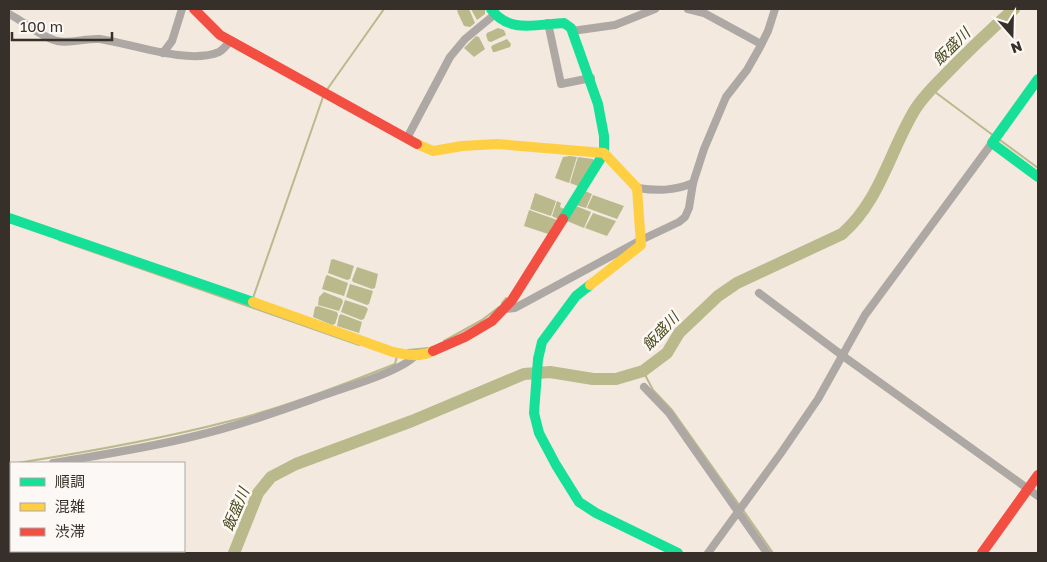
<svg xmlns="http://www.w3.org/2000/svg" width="1047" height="562" viewBox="0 0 1047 562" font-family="'Golos Text','Noto Sans JP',sans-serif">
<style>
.water{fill:#bab98b}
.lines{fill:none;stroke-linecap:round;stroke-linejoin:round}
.stream{stroke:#bab98b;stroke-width:2}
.river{stroke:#bab98b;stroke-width:12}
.street{stroke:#ada8a4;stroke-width:8}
.fast{stroke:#16e098;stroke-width:10}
.slow{stroke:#ffcf43;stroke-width:10}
.jam{stroke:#f24e42;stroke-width:10}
.labels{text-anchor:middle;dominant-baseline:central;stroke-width:5;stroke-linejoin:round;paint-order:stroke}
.water-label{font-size:15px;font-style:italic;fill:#4b4c1d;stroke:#fcf8f5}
</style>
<rect width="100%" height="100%" fill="#f3e9df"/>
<g class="water">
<path d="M459,9H469L475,23L470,27L464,26L457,11Z"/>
<path d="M471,9H485V14L477,20Z"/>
<path d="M498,28L504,30L506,35L491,42L488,41L486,35L487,33Z"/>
<path d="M476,36L479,37L485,49L474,57L464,48Z"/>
<path d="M507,39L511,44L510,47L495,52H493L491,47L493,45Z"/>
<path d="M570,156L577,157L569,183L555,178L563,157Z"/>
<path d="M578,157L593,159L594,161L578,186L570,183Z"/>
<path d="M585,191L592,194L586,208L576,205Z"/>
<path d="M535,193L556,201L551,216L530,209Z"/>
<path d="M593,195L624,206L617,219L587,208Z"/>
<path d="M557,201L561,203L560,207L564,209L558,219L552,216Z"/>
<path d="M576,206L591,212L584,228L567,221Z"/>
<path d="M529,210L557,220L548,234L524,226Z"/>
<path d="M593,213L616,221L607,236L585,228Z"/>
<path d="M333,259L354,266L350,279L347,280L328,273L331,260Z"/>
<path d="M357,267L378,274L375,288L372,289L353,282L352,280Z"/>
<path d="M327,275L348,283L344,296L322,289L326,276Z"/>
<path d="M350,284L373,291L369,304L367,305L346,297Z"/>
<path d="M324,292L342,299L343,302L339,311L318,305L319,297Z"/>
<path d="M345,300L366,307L368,309L364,319L361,320L341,312Z"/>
<path d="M318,306L337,312L338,315L335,324L332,325L313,317L315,307Z"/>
<path d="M341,314L362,322L359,333L337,326L339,316Z"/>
</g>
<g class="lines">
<g class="stream">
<path d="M931,89L994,136"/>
<path d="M326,91L384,9"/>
<path d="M1000,140L1038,168"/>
<path d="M59,240L359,345"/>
<path d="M253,298L323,97"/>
<path d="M502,303L506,298"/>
<path d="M444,341L482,320L499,307"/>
<path d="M408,350L428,348"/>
<path d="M643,371L653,390L672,410L740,506"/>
<path d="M17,463C87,452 157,440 226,422C283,408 340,386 395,364L397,356"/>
<path d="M9,464H11"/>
<path d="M743,510L773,553"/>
</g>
<path class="river" d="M234,553L258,493L271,477L296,464L412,421L524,374L550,372L593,379H616L643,371L667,353L679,333L718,296L737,283L842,234C879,202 889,154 913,113C920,100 932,88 942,78C965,54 989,31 1014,9"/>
<g class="street">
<path d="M688,9L704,13L761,44"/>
<path d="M9,14C25,22 39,36 57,41C71,44 85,38 100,39C132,44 189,65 219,52C224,49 227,45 230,41"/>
<path d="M548,23L561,84L591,78"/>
<path d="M572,31L615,25L655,9"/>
<path d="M163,53L172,41L182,9"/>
<path d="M407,138L450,57L465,39L494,15"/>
<path d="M637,188C657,191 674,191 693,183"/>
<path d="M759,293L843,356L1038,496"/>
<path d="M504,309L515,308L641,240L679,222L685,217L689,208L693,183L704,149L726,97L747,70L760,47L768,31L775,9"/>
<path d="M644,387L669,413L767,553"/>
<path d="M53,463C100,455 148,448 195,436C242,425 287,408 333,392C354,385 400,371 415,356"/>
<path d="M9,471H11"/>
<path d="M708,553L781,453L818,399L865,315L992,143"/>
</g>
<g class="fast">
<path d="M491,9C509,34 537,24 564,23L571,28L598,104L604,136V153L563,219"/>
<path d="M1038,79L992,143L1038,177"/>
<path d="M9,218L253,302"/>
<path d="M590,285L576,296L542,342L538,359L534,413L539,433L556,465L579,502L596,513L678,553"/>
</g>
<g class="slow">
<path d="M417,144L433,151L462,146L497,144L604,153L637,188L641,245L590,285"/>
<path d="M253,302L393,352C408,355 419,358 433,351"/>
</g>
<g class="jam">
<path d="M194,9L220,35L417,144"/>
<path d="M433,351L465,337L492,321L512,300L563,219"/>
<path d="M982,553L1038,475"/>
</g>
</g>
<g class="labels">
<g class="water-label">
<text transform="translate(951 46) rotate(-45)">飯盛川</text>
<text transform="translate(660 331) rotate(-47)">飯盛川</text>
<text transform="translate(235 509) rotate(-67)">飯盛川</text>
</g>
</g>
<rect width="1047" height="562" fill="none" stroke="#372f29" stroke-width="20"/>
<rect x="10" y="462" width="175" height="90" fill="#fcf8f5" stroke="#ada8a3"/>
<rect x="20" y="478" width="25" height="8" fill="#16e098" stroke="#ada8a3"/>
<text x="55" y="487" font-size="15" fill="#372f29">順調</text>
<rect x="20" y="503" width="25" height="8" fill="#ffcf43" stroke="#ada8a3"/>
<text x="55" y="512" font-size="15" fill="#372f29">混雑</text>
<rect x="20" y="528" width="25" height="8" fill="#f24e42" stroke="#ada8a3"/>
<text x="55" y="537" font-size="15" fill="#372f29">渋滞</text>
<g transform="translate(1012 35) rotate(160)" stroke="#fcf8f5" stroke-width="4" paint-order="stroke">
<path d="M0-4L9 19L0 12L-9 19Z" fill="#372f29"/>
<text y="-8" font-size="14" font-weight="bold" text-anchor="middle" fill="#372f29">N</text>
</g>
<path d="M12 32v8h100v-8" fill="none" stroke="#372f29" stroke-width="2.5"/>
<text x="20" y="32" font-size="15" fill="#372f29" stroke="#fcf8f5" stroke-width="4" paint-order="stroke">100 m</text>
</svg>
